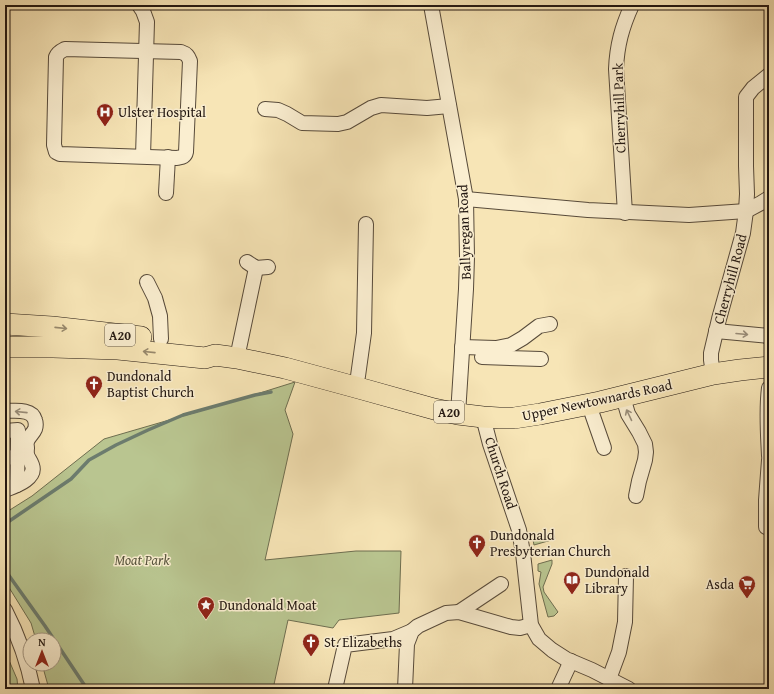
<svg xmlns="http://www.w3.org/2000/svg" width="774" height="694" viewBox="0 0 774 694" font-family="'Gentium Book Plus',serif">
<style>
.green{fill:#b9c590;stroke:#6e6e50}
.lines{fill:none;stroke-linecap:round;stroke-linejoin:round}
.stream{stroke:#6c7c6e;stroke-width:3.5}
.minor-casing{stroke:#574a3a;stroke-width:16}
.highway-casing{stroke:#221711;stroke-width:22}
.minor{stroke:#faeed0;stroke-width:14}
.highway{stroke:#f7e5b6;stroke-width:21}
.oneway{stroke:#97886c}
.oneway2{stroke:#998d7a}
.labels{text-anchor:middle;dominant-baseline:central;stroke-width:3;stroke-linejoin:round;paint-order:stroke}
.shield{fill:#faeed0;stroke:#63584a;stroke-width:1}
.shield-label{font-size:13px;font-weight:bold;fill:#221711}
.street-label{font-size:14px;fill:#221711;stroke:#faeed0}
.poi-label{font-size:14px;fill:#221711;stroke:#faeed0;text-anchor:start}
.park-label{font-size:14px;font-style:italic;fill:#57543d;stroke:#faeed0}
</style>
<rect width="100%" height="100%" fill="#f7e5b6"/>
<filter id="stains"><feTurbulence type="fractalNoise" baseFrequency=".005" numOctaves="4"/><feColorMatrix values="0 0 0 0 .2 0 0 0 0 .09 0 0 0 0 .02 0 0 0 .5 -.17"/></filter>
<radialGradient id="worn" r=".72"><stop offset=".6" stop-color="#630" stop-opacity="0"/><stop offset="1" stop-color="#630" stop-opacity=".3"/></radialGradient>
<g class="green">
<path d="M295,382L285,410L293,434L265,560L356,551H401L399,613L339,620L333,628L288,620L273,689H49L42,664H54V640H36L31,623L5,581V513L32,496L104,439L231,402Z"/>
<path d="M553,532L555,539L534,545L533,540Z"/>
<path d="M552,560V564L543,587L544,592L558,612L554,616L548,617L539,584L541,572L538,571V564Z"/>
<path d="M5,651L17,679L18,689H5Z"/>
</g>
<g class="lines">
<g class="stream">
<path d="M5,524L71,479L89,460L116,445L148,430L183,415L255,395L271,392"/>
<path d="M5,570L45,626L87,689"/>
</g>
<g class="minor-casing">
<g id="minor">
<path d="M139,5L143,11L147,22L143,156"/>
<path d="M431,5L466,199L467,257L466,289L458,414"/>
<path d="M65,49L181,52C187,54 188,56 190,61L186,152C185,157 182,157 177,158L60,154L56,152L54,145L56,57C58,52 61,51 65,49Z"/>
<path d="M265,109L278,110L287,114L302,123L338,124L347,122L371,108L381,105L427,108L449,106"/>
<path d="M166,193L168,157"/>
<path d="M466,199L588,210L689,215L746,211L761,203L769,198"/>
<path d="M625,213L616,69C617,45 622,27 632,5"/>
<path d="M247,262L256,268L268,267"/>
<path d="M147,282L155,298L160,316L161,339"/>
<path d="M716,331L769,336"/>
<path d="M462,347L496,348L511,345L523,338L539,326L550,324"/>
<path d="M482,357L541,359"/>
<path d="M237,358L256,268"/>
<path d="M713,374L711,360V353L719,319L743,233L746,211L747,194L746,166V97L753,88L769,75"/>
<path d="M355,387L358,376L364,333L366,224"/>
<path d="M769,388C766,411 768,434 769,456"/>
<path d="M623,397L628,414L639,432L645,444L646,452L645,460L639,481L636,496"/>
<path d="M589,405L604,448"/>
<path d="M5,411C14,411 32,408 35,420C36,423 36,426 35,429C33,434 28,437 27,442C26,444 27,446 27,448C26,458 29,457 32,465C37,479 15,486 5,490"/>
<path d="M483,417L490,444L519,530L523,553L531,625L539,639L552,650L566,659L592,670L629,689"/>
<path d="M5,431L18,430L17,485"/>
<path d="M5,457L18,458"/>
<path d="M766,527V500L769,460"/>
<path d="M5,610C19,637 27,659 33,689"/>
<path d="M459,612L501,584"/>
<path d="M609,679L619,652L625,622L626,576"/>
<path d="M335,689L345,645L393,639L412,631"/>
<path d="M405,689L407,644L412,631L418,626L446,613L459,612L511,627L520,628L531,625"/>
<path d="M558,689L571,661"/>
</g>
</g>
<g class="highway-casing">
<g id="highway">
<path d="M5,324L52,327L141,337"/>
<path d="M5,347H53L118,349L205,358L215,355L237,358L285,368L355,387L434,409L458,414L483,417L499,418H514L540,414L600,402L713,374L740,370L769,367"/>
</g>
</g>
<use href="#minor" class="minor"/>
<use href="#highway" class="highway"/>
</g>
<defs><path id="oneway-shaft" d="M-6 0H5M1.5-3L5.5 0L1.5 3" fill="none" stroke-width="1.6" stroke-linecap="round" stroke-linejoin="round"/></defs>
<g class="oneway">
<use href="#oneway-shaft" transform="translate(61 328) rotate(6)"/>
<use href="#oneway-shaft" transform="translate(149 352) rotate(-174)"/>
</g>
<g class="oneway2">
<use href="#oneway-shaft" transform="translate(742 334) rotate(5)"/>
<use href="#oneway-shaft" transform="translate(21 412) rotate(-174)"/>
<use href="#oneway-shaft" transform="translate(629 415) rotate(-115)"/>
</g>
<defs>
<g id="hospital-pin" transform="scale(0.9)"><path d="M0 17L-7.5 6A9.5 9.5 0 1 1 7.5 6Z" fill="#8f2418" stroke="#faeed0"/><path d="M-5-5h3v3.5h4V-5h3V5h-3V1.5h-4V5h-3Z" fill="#fff"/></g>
<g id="church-pin" transform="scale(0.9)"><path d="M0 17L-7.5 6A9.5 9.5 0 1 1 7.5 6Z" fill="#8f2418" stroke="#faeed0"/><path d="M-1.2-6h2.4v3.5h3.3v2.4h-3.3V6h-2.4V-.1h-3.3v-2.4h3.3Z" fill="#fff"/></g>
<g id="library-pin" transform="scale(0.9)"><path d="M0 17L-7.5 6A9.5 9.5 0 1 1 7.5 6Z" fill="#8f2418" stroke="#faeed0"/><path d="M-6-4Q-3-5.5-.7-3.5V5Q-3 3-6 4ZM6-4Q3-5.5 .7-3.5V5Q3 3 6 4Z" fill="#fff"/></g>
<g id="supermarket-pin" transform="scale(0.9)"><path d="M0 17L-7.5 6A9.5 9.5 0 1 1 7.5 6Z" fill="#8f2418" stroke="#faeed0"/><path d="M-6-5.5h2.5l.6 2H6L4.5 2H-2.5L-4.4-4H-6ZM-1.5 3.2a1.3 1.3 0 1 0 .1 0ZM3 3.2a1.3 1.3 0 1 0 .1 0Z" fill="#fff"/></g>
<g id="sight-pin" transform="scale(0.9)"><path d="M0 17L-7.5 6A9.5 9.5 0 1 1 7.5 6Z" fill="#8f2418" stroke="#faeed0"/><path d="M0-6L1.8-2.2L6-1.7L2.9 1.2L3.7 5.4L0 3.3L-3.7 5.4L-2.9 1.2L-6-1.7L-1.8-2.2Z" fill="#fff"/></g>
</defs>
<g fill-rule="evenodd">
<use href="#hospital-pin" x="105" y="112"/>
<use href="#church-pin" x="94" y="384"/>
<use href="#church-pin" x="477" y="543"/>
<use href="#library-pin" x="572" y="580"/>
<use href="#supermarket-pin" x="747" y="584"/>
<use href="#sight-pin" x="206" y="605"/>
<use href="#church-pin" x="311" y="642"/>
</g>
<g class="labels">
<g class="shield">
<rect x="105" y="324" width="30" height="22" rx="3"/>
<rect x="434" y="401" width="30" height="22" rx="3"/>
</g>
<g class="shield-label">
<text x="120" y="335">A20</text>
<text x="449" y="412">A20</text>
</g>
<g class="street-label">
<text transform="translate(619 108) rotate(-92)">Cherryhill Park</text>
<text transform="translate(464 232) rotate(-92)">Ballyregan Road</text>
<text transform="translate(730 279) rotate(-75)">Cherryhill Road</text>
<text transform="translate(597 400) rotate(-12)">Upper Newtownards Road</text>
<text transform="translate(501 473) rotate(72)">Church Road</text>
</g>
<g class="poi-label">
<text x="118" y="112">Ulster Hospital</text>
<text x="107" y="376">Dundonald<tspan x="107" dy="16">Baptist Church</tspan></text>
<text x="490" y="535">Dundonald<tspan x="490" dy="16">Presbyterian Church</tspan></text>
<text x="585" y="572">Dundonald<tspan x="585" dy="16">Library</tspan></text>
<text x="734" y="584" text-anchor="end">Asda</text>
<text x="219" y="605">Dundonald Moat</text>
<text x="324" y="642">St. Elizabeths</text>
</g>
<g class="park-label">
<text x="142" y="560">Moat Park</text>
</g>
</g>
<rect width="774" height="694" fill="none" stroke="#f7e5b6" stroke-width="20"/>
<rect x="6" y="6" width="762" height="682" fill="none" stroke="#221711" stroke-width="2"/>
<rect x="10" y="10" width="754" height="674" fill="none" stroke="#221711"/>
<g transform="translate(42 652)"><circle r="19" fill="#faeed0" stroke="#a49884"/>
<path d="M0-3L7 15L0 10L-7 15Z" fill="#8f2418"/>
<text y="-6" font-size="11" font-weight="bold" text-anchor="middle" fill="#221711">N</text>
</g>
<rect width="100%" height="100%" filter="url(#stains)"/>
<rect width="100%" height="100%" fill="url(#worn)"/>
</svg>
